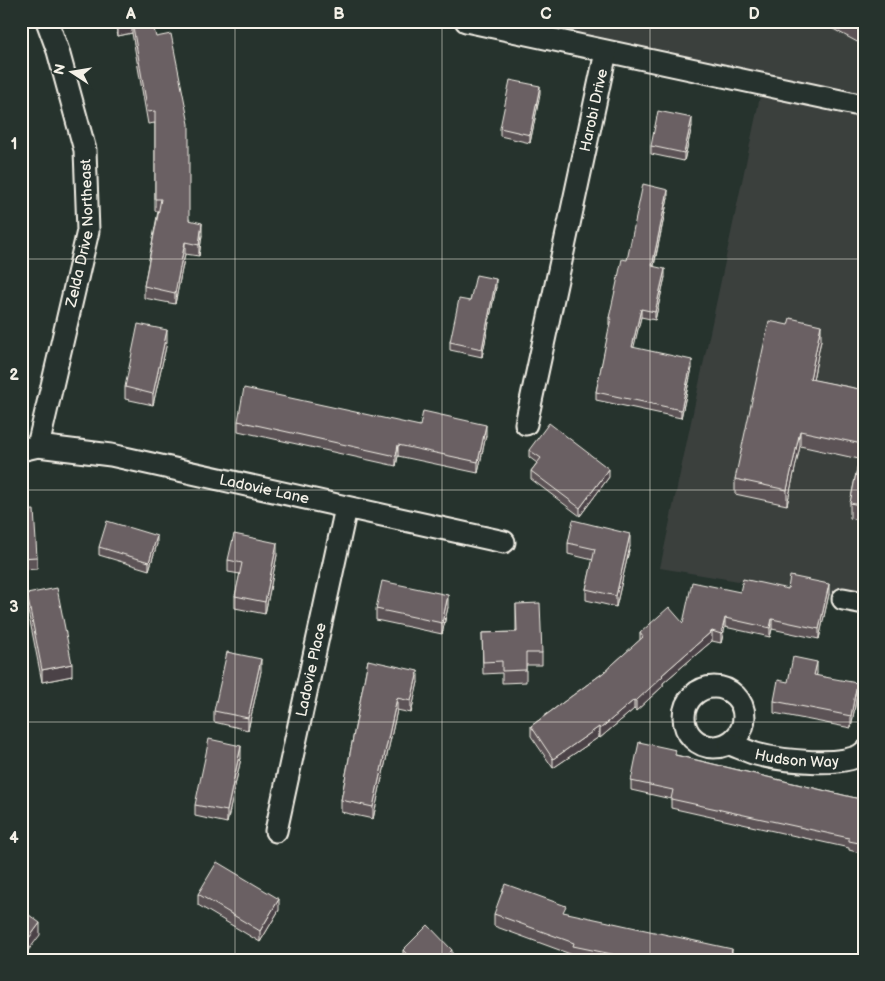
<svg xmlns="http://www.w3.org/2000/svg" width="885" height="981" viewBox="0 0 885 981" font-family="'Balsamiq Sans',sans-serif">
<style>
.built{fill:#3b403e}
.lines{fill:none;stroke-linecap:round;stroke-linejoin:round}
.minor-casing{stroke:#f4f1e8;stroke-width:25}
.minor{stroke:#26332d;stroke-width:21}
.wall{fill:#5c5356;stroke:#f4f1e8}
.shaded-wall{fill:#4b4346;stroke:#f4f1e8}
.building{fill:#6b6064;stroke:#f4f1e8}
.grid{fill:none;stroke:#f4f1e8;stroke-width:1;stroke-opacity:0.55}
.labels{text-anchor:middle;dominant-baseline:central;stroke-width:4;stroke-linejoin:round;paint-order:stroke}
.street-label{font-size:15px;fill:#f4f1e8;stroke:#26332d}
.neatline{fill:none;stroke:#f4f1e8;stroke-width:2}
.grid-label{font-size:16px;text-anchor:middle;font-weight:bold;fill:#f4f1e8}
</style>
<rect width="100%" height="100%" fill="#26332d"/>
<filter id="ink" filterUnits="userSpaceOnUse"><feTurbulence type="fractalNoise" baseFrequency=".02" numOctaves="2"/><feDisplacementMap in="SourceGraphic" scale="10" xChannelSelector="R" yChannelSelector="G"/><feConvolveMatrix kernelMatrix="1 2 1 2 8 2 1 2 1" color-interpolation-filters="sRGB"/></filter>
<g filter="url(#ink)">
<path class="built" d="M474,21H864V602L660,568L761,92Z"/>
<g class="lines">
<g class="minor-casing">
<g id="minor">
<path d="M466,21L864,106"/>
<path id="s1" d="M526,424L606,52"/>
<path id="s2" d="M38,446L88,231L85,150L58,51L47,21"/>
<path id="s3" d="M21,450L38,446L111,455L504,542"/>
<path d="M843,599L864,603"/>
<circle cx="714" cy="717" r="30"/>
<path id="s4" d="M730,744C738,747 747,751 756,754C778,760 847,769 864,752"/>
<path id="s5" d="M276,831L346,508"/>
</g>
</g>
<use href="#minor" class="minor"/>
</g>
<g class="wall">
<path d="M114,21H152L189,220L202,235L199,256L185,254L175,304L144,298V286L158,211H155V123L148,124L132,33L118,36Z"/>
<path d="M824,21H864V39L861,44L824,24Z"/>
<path d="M540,94L530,143L500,136V128Z"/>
<path d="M692,126L684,161L651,154V146Z"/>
<path d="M668,198L654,266L665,277L655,320L641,317L633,348L692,368L681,418L596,400V392L610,326L609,325V318L627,260Z"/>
<path d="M496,287L482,357L450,350V342L470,301Z"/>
<path d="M821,340L813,380L864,390V521L850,518V503L859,459L800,446L787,505L735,494V479Z"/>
<path d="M167,342L153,405L125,399V387Z"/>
<path d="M238,421L420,426L486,435L478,473L398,456L396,466L238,431Z"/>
<path d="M529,450L609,477L580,516L531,479V471L537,463L529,457Z"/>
<path d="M21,511L37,557V569L21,570Z"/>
<path d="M568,543L630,546L616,607L586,600V589L593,560L568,554Z"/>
<path d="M157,544L149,570L99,555V547Z"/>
<path d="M277,555L265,614L235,608V596L240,574L228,572V560Z"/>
<path d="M788,589L829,594L819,639L772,629L770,637L725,627L721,643L712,641L663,683V686L636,711L634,709L600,738L599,737L553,768L531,736V726L603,673L640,640V633L683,623L740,592Z"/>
<path d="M27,594L72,676L42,682L27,606Z"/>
<path d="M516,604L542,653V665H526V682L502,683V673L483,674L482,633L516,632Z"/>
<path d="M448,607L442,634L376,620V609Z"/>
<path d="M368,660L418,682L411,713L397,710L373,819L341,812V800Z"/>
<path d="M261,671L248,730L214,722V711Z"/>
<path d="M817,673L816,675L857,695L851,728L774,713V701L788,682Z"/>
<path d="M676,755L864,800V854L849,850V848L671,808V799L631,790V781Z"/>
<path d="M241,758L227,823L195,816V805Z"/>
<path d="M198,894L279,910L260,942L198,905Z"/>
<path d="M566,913L732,960H582L573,958V955L494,926V914Z"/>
<path d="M403,950L452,958L450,960H405L403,958Z"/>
</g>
<g class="shaded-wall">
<path d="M132,21V33L118,36V25Z"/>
<path d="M864,24V39L861,44V29Z"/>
<path d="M540,86V94L530,143V135Z"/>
<path d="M692,118V126L684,161V153Z"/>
<path d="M668,190V198L652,274V266Z"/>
<path d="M202,223V235L199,256V245Z"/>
<path d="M185,242V254L175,304V293Z"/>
<path d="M665,269V277L655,320V312Z"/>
<path d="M496,279V287L482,357V349Z"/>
<path d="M641,309V317L632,355V347Z"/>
<path d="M821,325V340L810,394V379Z"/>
<path d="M167,330V342L153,405V394Z"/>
<path d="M692,360V368L681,418V410Z"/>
<path d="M486,425V435L478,473V462Z"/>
<path d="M800,431V446L787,505V490Z"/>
<path d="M398,445V456L396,466V456Z"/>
<path d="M609,469V477L580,516V508Z"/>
<path d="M630,534V546L616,607V596Z"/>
<path d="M157,536V544L149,570V562Z"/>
<path d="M277,543V555L265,614V602Z"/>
<path d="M829,584V594L819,639V629Z"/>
<path d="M448,595V607L442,634V623Z"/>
<path d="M725,618V627L721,643V634Z"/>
<path d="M772,619V629L770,637V628Z"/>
<path d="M712,631V641L663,683V686L636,711V701L662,675Z"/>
<path d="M261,659V671L248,730V718Z"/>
<path d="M817,662V673L814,687V675Z"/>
<path d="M72,664V676L42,682V670Z"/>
<path d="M418,671V682L411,713V701Z"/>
<path d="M857,683V695L851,728V716Z"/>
<path d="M397,698V710L373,819V807Z"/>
<path d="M634,700V709L600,738V729Z"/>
<path d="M599,727V737L553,768V759Z"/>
<path d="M241,746V758L227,823V811Z"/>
<path d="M279,899V910L260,942V931Z"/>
<path d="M40,923V935L21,960V949Z"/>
<path d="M732,949V960H730Z"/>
<path d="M452,950V958L450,960H442Z"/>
</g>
<g class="building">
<path d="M117,21H131L118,25Z"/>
<path d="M132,21H152L156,37L171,34L189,124V220L202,223L199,245L185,242L175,293L144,286L161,199H155V111L148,112Z"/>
<path d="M847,21H864V24L861,29Z"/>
<path d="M510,80L540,86L530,135L500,128Z"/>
<path d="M658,111L692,118L684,153L651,146Z"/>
<path d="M643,184L668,190L652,266L665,269L655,312L641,309L632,347L692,360L681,410L596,392L611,318H609L622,259L627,260Z"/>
<path d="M476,275L496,279L482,349L450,342L459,299L470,301Z"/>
<path d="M790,318L821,325L810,379L864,390V506L850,503L862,444L800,431L787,490L735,479L769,321L788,325Z"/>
<path d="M138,324L167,330L153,394L125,387Z"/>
<path d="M244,388L420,426L423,411L486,425L478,462L398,445L396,456L238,421Z"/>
<path d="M549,423L609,469L580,508L531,471L541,458L529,450Z"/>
<path d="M34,510L37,557L21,558V511Z"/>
<path d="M573,520L630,534L616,596L586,589L595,549L568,543Z"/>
<path d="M107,521L157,536L149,562L99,547Z"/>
<path d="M234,534L277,543L265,602L235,596L242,563L228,560Z"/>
<path d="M790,576L829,584L819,629L772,619L770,628L725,618L721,634L712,631L662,675L663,676L636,701L634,700L600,729L599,727L553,759L531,726L603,673L643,637L640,633L669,607L683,623L692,582L740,592L743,579L788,589Z"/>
<path d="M382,581L448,595L442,623L376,609Z"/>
<path d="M57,588L72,664L42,670L27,594Z"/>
<path d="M540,603L542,653H526V670L502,671V661L483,662L482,633L517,632L516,604Z"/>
<path d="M227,652L261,659L248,718L214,711Z"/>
<path d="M793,657L817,662L814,675L857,683L851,716L774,701L778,680L788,682Z"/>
<path d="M368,660L418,671L411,701L397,698L373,807L341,800Z"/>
<path d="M209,739L241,746L227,811L195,805Z"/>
<path d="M639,742L676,750L675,755L864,800V844L849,841V838L671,799L673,790L631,781Z"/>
<path d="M217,862L279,899L260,931L198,894Z"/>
<path d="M505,884L566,906L563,912L732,949L730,960H640L573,946L574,943L494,914Z"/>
<path d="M21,909L40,923L21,949Z"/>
<path d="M428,925L452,950L442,960H412L403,950Z"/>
<path d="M763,956L779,960H763Z"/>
</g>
</g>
<path class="grid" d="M235,21V960M442,21V960M650,21V960M21,259H864M21,490H864M21,722H864"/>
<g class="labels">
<g class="street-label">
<text stroke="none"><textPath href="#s1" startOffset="321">Harobi Drive</textPath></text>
<text stroke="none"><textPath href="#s2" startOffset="218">Zelda Drive Northeast</textPath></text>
<text stroke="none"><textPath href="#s3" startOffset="248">Ladovie Lane</textPath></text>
<text stroke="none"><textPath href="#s5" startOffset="165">Ladovie Place</textPath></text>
<text stroke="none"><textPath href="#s4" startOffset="69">Hudson Way</textPath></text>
</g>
</g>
<rect width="885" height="981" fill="none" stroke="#26332d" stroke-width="55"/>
<g transform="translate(72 72) rotate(282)" stroke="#26332d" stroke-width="4" paint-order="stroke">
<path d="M0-4L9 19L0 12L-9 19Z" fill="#f4f1e8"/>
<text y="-8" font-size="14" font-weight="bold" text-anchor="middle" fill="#f4f1e8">N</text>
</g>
<rect x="28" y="28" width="830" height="926" class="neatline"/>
<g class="grid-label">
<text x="131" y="19">A</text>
<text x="339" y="19">B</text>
<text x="546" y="19">C</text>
<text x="754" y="19">D</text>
<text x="14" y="149">1</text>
<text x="14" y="380">2</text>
<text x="14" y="612">3</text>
<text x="14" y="843">4</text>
</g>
</svg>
